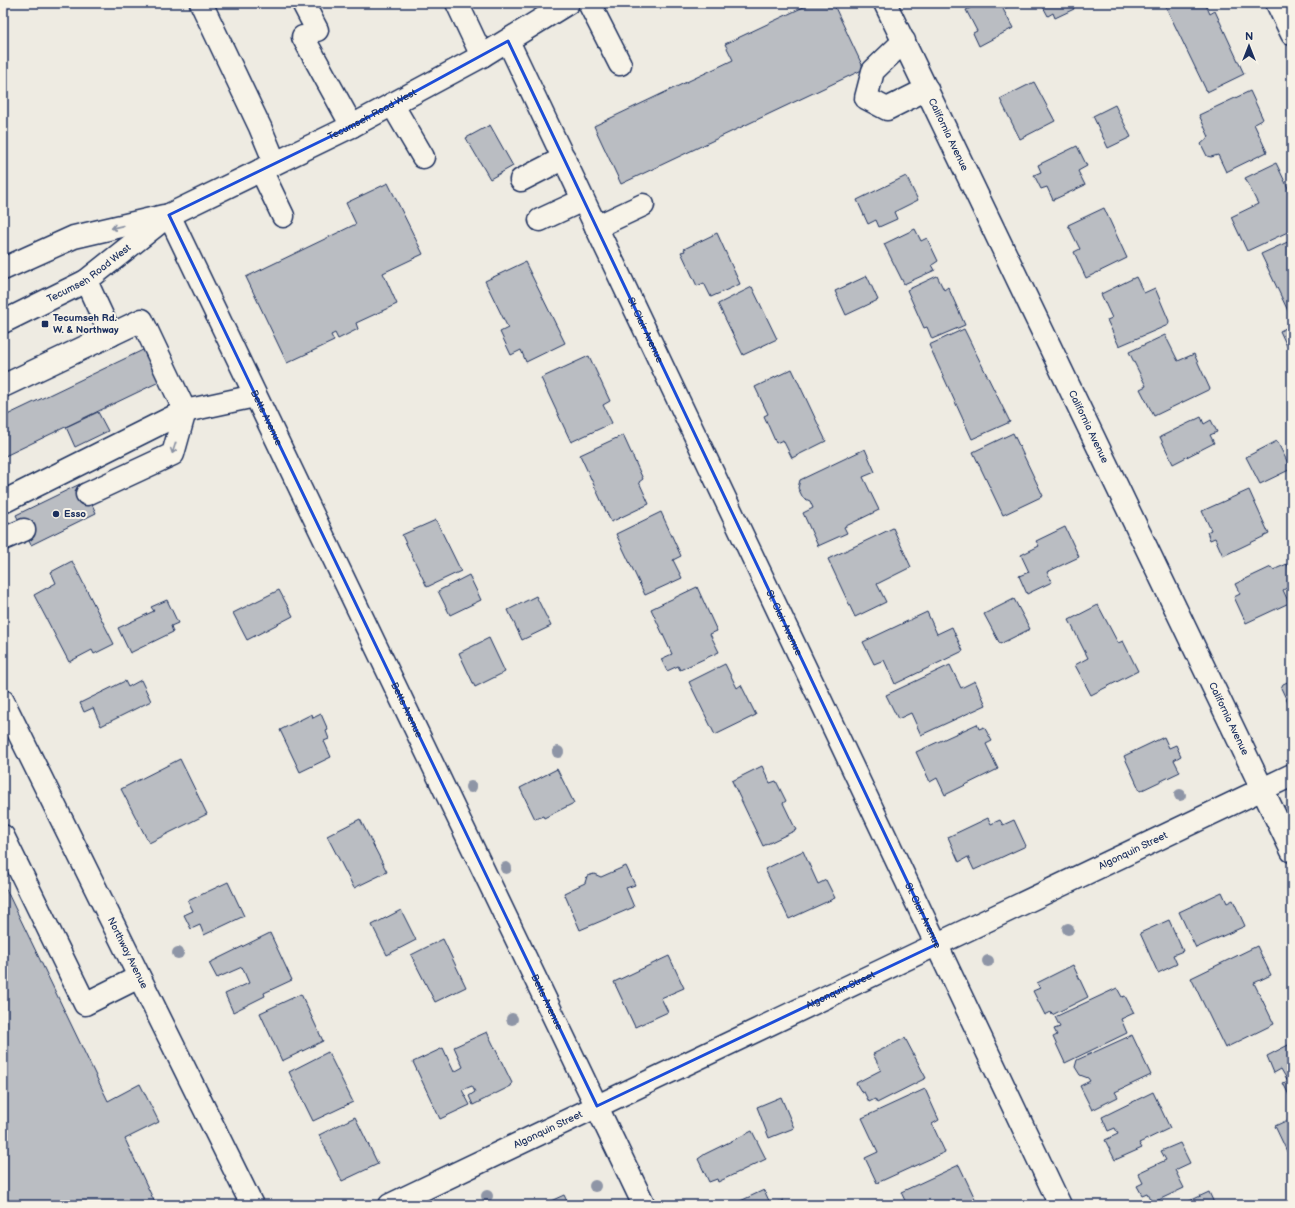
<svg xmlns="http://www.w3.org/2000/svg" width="1295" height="1208" viewBox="0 0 1295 1208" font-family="'Balsamiq Sans',sans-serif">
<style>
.building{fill:#babdc2;stroke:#1b2f5e}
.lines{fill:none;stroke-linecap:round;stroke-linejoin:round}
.minor-casing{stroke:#1b2f5e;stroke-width:25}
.major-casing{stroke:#1b2f5e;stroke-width:25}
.minor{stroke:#f7f3e8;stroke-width:22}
.major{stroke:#f7f3e8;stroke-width:22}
.tree{fill:#8e95a6}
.oneway{stroke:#8991a3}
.marked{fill:none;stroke:#1d4ed8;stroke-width:3;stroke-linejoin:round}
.poi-dot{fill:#1b2f5e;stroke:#f7f3e8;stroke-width:1.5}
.labels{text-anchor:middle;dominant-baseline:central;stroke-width:4;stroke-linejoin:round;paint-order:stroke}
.street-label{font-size:10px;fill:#1b2f5e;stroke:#f7f3e8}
.poi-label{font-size:10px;font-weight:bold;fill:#1b2f5e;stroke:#f7f3e8;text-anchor:start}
</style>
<rect width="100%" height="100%" fill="#eeebe2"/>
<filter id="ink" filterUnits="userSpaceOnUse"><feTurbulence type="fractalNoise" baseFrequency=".025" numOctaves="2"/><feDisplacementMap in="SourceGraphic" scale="8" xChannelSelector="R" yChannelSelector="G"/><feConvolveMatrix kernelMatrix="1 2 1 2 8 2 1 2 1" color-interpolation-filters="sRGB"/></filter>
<g filter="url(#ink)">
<g class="building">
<path d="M812,3H833L864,69L621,184L594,126L733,60L725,44Z"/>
<path d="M980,3H1008L1009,6L1003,9L1013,28L979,46L973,33L977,31L966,10Z"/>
<path d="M1041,3H1073L1072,4L1074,9L1055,18L1053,13L1048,16Z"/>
<path d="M1164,3H1205L1210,14L1215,11L1244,74L1207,92Z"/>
<path d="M1034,82L1055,121L1020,139L1000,99Z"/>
<path d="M1250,91L1263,119L1254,124L1267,152L1226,172L1218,155L1211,157L1207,156L1201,144L1209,137L1199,115Z"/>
<path d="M1115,105L1131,137L1108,148L1093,116Z"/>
<path d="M490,125L513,166L490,179L466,138Z"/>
<path d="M1077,146L1087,166L1078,171L1085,185L1053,200L1047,187L1041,189L1034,175L1041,172L1038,165Z"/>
<path d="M1276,163L1289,190L1292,188V230L1247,251L1231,217L1258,204L1245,178Z"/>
<path d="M906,176L918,200L894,212L897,219L879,227L876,220L868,224L857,200Z"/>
<path d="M388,183L423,254L383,273L397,304L356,323L358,329L338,339L335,333L331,335L334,341L287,363L246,277L356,224L346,203Z"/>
<path d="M1104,208L1127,258L1086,278L1074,252L1080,249L1068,225Z"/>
<path d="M915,229L921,241L927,238L938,261L932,265L935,270L904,284L884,244Z"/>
<path d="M717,233L740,284L711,297L704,283L697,286L681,252L685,251L684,249Z"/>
<path d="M1292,240V311L1289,313L1261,254Z"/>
<path d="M525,262L565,343L526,362L521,350L511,355L500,332L508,328L485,281Z"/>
<path d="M867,276L878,300L846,315L835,291Z"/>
<path d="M937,276L944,290L948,287L965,325L932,339L927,327L924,328L907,290Z"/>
<path d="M1136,277L1144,293L1155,288L1169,321L1168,325L1119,346L1107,320L1112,318L1101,294Z"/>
<path d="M752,287L777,339L743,355L718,304Z"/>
<path d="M1292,325V357L1280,331Z"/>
<path d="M964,329L1010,422L972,439L929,345Z"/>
<path d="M1165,335L1178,361L1194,354L1210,389L1154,416L1140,389L1146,386L1129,352Z"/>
<path d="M145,349L161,381L3,457V417Z"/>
<path d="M589,356L610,401L603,405L612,423L571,442L541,378Z"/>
<path d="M792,369L826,441L792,458L783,440L776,443L764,416L768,414L755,387Z"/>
<path d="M98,412L108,431L75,447L66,427Z"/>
<path d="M1201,417L1204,424L1211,420L1217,432L1210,435L1214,443L1173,464L1160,437Z"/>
<path d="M1013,433L1043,496L1003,515L973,452Z"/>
<path d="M623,435L643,479L639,482L649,504L611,522L580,455Z"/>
<path d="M1277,441L1291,469L1260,484L1246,457Z"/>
<path d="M865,449L875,472L863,477L879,510L844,527L847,533L818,546L803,513L813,508L810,501L803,498L798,488L800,480Z"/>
<path d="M82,483L96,513L31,545L16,515Z"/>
<path d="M1249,490L1269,534L1223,556L1215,538L1210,540L1207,532L1211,530L1202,511Z"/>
<path d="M661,512L681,556L673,560L682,578L645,595L616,534Z"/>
<path d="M436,520L461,571L427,587L402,535Z"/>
<path d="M1065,527L1079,557L1047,572L1052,582L1027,594L1019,576L1029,572L1021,555L1039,546L1036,541Z"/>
<path d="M893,528L911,567L877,584L886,602L855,617L828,559Z"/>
<path d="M72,561L114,644L94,654L92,650L69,662L34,595L56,583L51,572Z"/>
<path d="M1287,564L1292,574V580L1287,582L1289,587L1283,590L1289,603L1246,623L1234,597L1240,594L1235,584L1271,567L1273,570Z"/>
<path d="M469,575L481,600L450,615L438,591Z"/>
<path d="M697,587L717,631L710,634L719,652L680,670L678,666L667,671L661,659L672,654L651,609Z"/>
<path d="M279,590L293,616L247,640L233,613Z"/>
<path d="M536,596L551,626L522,640L508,610Z"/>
<path d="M1014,599L1030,629L1000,644L984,614Z"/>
<path d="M167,600L178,623L171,626L173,632L130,653L118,628L154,611L151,607Z"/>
<path d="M1098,605L1118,643L1123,641L1138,671L1091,695L1075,665L1088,658L1069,620Z"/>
<path d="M927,612L937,634L952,627L963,651L895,684L884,660L874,664L863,642Z"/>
<path d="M489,638L505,672L475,687L459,653Z"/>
<path d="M725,664L737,688L741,685L756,715L715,735L689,682Z"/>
<path d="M950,665L961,688L975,681L986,705L921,735L911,713L898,719L886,695Z"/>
<path d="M141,680L151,701L101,726L93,708L84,712L80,703L125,681L128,687Z"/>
<path d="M1292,680V704L1289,705L1281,688L1283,684Z"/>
<path d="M312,714L313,718L321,714L328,730L326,731L329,739L324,741L331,757L300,772L280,730Z"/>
<path d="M977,724L979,729L984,727L992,741L986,744L998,769L945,795L937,778L930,782L916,752Z"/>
<path d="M1164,737L1169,748L1176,745L1181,756L1174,760L1180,772L1140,791L1124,756Z"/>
<path d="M180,759L207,814L149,843L121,789Z"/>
<path d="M762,766L770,783L776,781L786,801L783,803L796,830L763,846L732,781Z"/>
<path d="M557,769L574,803L544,818L543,816L535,819L520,788Z"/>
<path d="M988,818L991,824L1000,820L1003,825L1014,820L1026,846L974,870L968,857L959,862L948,837Z"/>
<path d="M360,819L387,872L354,888L327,836Z"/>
<path d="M803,851L818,884L826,880L835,898L789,919L765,869Z"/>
<path d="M626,866L635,885L626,888L634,907L580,930L564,893L585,883L587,876L594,874L601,877Z"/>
<path d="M228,882L244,916L204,935L200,925L191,929L184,915L193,911L188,901Z"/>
<path d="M3,883L108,1101L140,1084L159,1122L125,1139L156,1205H3Z"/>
<path d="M1222,892L1227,903L1233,900L1245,926L1196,948L1179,912Z"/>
<path d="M401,910L416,940L387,955L372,925Z"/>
<path d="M1169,920L1183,951L1173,955L1177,964L1158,973L1140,933Z"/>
<path d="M270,933L292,980L264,993L265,996L233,1012L225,994L249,983L242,967L217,978L209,963Z"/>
<path d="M443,939L466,987L435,1002L411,955Z"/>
<path d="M1257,946L1271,975L1254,983L1274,1024L1225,1048L1191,978Z"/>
<path d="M669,956L684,988L661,998L668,1012L635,1027L614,982Z"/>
<path d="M1073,965L1088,997L1052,1015L1051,1012L1045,1015L1033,991L1040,988L1037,983Z"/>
<path d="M1117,988L1122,997L1125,996L1134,1013L1121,1019L1127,1033L1065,1063L1053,1037L1057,1035L1054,1029L1060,1027L1055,1017Z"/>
<path d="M301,994L323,1041L282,1061L260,1013Z"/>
<path d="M487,1032L512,1083L511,1086L473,1105L469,1096L475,1092L472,1086L462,1090L470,1105L440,1119L413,1062L443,1048L454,1072L463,1067L454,1047Z"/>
<path d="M1132,1035L1151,1075L1115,1092L1118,1097L1092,1110L1080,1086L1090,1081L1088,1078L1080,1075L1075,1067L1077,1060Z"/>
<path d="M905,1038L926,1078L877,1103L875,1099L869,1102L864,1092L862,1093L856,1083L881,1070L873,1054Z"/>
<path d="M1292,1043V1101L1283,1083L1288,1081L1281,1069L1274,1073L1267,1056Z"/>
<path d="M328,1052L353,1102L313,1121L289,1072Z"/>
<path d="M925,1089L939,1120L932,1124L945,1152L877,1183L865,1158L878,1152L862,1118Z"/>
<path d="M1153,1092L1170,1128L1139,1143L1142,1148L1115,1160L1105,1140L1118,1134L1115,1128L1108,1131L1102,1117Z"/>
<path d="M781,1097L794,1128L769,1138L757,1107Z"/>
<path d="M355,1117L378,1164L342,1181L319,1135Z"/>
<path d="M1292,1118V1162L1275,1126Z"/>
<path d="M752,1131L766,1159L718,1182L717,1179L709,1182L698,1159L705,1154Z"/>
<path d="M1180,1143L1190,1163L1175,1170L1184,1188L1152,1203L1147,1193L1142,1195L1137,1186L1143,1183L1138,1173L1166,1160L1161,1151Z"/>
<path d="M959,1165L978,1205H907L901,1192Z"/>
<path d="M764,1190L771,1205H735L734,1204Z"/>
<path d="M1209,1192L1215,1205H1181Z"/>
<path d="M564,1195L569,1205H542Z"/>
<path d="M783,1200L786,1205H773Z"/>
</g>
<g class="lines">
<g class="minor-casing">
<g id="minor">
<path d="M201,3L260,127L275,163"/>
<path d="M303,3L317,30"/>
<path d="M457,3L482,56"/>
<path d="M589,3L620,64"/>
<path id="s1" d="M885,3L1292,851"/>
<path d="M1277,3L1292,34"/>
<path d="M303,37L352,126"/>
<path id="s2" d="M508,41L1060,1205"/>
<path d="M904,41L873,71L866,98L887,109L927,89"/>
<path d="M392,104L423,157"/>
<path d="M261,170L283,216"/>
<path d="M521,180L564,158"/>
<path id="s3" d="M169,215L644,1205"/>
<path d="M540,220L583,200"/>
<path d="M596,227L643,205"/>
<path d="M86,281L111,335"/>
<path d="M3,386L142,320L185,411L173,454L87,494"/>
<path d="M3,502L185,411L255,396"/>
<path d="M3,539L24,530"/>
<path id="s4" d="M3,701L252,1205"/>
<path d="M3,836L85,1004L139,977"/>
<path id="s5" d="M390,1205L1292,775"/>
</g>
</g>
<g class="major-casing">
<g id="major">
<path d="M3,269L74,237L164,216"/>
<path id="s6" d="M3,322L86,281L169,215L352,126L482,56L568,3"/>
</g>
</g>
<use href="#minor" class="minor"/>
<use href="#major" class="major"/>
</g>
<g class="tree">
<circle cx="558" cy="752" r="6"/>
<circle cx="471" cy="787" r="6"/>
<circle cx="1180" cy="795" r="6"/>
<circle cx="506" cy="868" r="6"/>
<circle cx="1068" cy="929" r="6"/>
<circle cx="178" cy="953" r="6"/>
<circle cx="988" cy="961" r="6"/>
<circle cx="512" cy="1019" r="6"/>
<circle cx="595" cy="1186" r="6"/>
<circle cx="487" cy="1196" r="6"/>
</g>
<defs><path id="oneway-shaft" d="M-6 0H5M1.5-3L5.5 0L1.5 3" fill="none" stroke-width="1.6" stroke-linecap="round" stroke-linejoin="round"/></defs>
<g class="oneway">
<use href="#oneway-shaft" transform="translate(117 227) rotate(167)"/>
<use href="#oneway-shaft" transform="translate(174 448) rotate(108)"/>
</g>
</g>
<path class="marked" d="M508,41L937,944L597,1106L169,215L352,126Z"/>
<g class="poi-dot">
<rect x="41" y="320" width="8" height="8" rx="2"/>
<circle cx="56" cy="514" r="4"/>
</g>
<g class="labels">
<g class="street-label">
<text stroke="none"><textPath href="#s6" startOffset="425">Tecumseh Road West</textPath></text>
<text stroke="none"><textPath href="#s1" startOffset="146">California Avenue</textPath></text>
<text stroke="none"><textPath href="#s6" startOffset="99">Tecumseh Road West</textPath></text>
<text stroke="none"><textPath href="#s2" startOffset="320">St. Clair Avenue</textPath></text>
<text stroke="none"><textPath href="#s3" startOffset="225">Betts Avenue</textPath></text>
<text stroke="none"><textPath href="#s1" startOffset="470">California Avenue</textPath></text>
<text stroke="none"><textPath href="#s2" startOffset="644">St. Clair Avenue</textPath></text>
<text stroke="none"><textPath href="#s3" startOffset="549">Betts Avenue</textPath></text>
<text stroke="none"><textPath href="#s1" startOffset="794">California Avenue</textPath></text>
<text stroke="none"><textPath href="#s5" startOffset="823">Algonquin Street</textPath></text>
<text stroke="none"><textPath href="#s2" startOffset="968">St. Clair Avenue</textPath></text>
<text stroke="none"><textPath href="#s4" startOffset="281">Northway Avenue</textPath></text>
<text stroke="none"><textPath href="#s5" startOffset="499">Algonquin Street</textPath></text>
<text stroke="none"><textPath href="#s3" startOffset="873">Betts Avenue</textPath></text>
<text stroke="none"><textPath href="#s5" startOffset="175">Algonquin Street</textPath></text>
</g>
<g class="poi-label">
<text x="53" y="318">Tecumseh Rd.<tspan x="53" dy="12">W. &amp; Northway</tspan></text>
<text x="64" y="514">Esso</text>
</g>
</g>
<rect width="1295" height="1208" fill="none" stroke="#f7f3e8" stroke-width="16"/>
<rect x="8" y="8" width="1279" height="1192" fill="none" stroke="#1b2f5e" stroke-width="1.5" filter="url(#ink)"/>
<g transform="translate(1249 46)" stroke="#f7f3e8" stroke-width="3" paint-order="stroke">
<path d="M0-3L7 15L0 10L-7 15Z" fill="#1b2f5e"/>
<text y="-6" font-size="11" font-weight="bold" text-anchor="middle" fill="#1b2f5e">N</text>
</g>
</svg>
